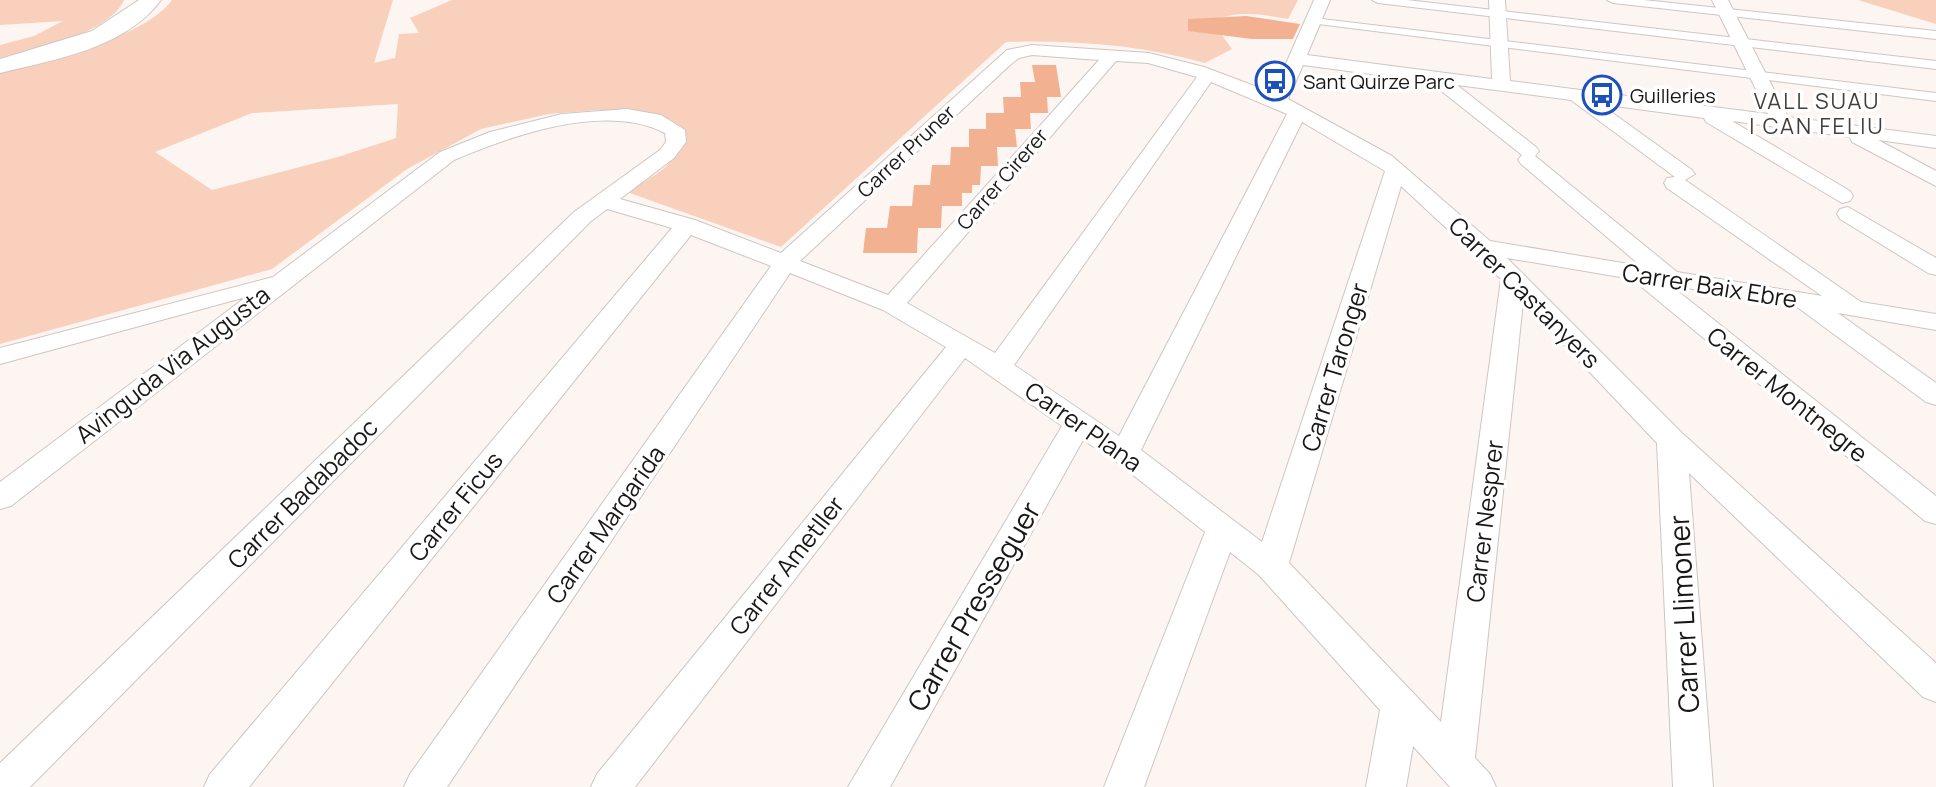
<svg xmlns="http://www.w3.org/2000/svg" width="1936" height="787" viewBox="0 0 1936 787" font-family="Manrope,sans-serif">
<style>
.green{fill:#f8d0bc;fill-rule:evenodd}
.building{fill:#f2b292}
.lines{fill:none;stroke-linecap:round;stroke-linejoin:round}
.pedestrian-casing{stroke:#cdc6c2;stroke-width:2}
.minor-casing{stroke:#cdc6c2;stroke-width:2}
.secondary-casing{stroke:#cdc6c2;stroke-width:2}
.pedestrian{fill:#fff;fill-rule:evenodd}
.minor{fill:#fff;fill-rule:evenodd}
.secondary{fill:#fff;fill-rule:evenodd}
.labels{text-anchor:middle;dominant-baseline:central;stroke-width:7;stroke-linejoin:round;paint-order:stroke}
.far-poi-label{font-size:20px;fill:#191716;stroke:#fff;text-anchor:start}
.far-street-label{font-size:20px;fill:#191716;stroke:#fff}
.far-neighbourhood-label{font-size:22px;letter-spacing:2px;fill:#433e3b;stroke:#fff}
.street-label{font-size:24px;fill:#191716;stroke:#fff}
.near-street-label{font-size:28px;fill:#191716;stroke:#fff}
</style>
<rect width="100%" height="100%" fill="#fdf5f2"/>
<g class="green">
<path d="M0,0H124C109,34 33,50 0,58V45L34,36L63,21L0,25Z"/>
<path d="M172,0H393L374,63L395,58L399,34L419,33L410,18L452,0H1298L1288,19C1261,14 1238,10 1212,21L1232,49L1205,63C1140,45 1074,40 1006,42L781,247L627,192C658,173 677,167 685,129L669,119L644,113L597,110L549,114L481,129L407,169L272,269L0,344V72C44,63 146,37 172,0ZM398,104L396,138L338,157L212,190L155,152L252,113Z"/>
<path d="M1858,0H1936V24Z"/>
</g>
<g class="building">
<path d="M1246,16L1300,24L1293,39H1252L1188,31V19Z"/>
<path d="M1032,65H1056L1061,97H1047L1048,113H1030L1031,129H1015L1017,147H997L998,166H981L980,185H972V193H962V206H942L941,228H918L917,253H863L866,228H887L890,206H912L914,185H930L932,165H950L951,147H969V129H986V113H1004L1003,97H1021L1020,82H1035Z"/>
</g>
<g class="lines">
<g class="pedestrian-casing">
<g id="pedestrian">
<path d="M1372,0H1407L1936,61V69L1378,3Z"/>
<path d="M1607,0H1644L1936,31V39L1613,3Z"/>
<path d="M1314,18L1936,93V101L1310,23L1308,21Z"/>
</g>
</g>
<g class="minor-casing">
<g id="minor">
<path d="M1314,0H1330L1307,55L1492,79L1489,0H1505L1510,81L1768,114L1712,0H1728L1788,117L1936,136V148L1878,140L1936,171V186L1852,142L1850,137L1732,121L1850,191L1853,196L1850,201L1842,203L1706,122L1704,118L1600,104L1692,170L1695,174L1685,180L1861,302L1936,314V330L1838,313L1936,383V405L1926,402L1797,307L1670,285L1936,496V524L1925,521L1632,279L1507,258L1682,433L1936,663V702L1923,697L1689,473L1713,787H1673L1657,443L1523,302L1475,758L1490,774L1496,787H1450L1413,746L1406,787H1366L1380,710L1259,575L1230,552L1144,787H1104L1205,532L1114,460L1083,440L890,787H848L1062,426L965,358L635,787H591L597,774L946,347L883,310L790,273L447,787H404L410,774L771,266L691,235L249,787H204L210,774L672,228L607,209L590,222L30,787H0V763L574,212L660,150L666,142L665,133C605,102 513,135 454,160L11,506L0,509V482L246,297L0,364V348L273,277L440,152L490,132L562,114L627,109L661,115L685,130L686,142L674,158L620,199L695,220L781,253L1007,50L1032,45L1149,53L1204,67L1273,93ZM1032,55L1099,60L888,295L800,261L1010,65L1019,58ZM1116,61L1148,63L1197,77L995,353L907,303ZM1303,65L1430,82L1522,155L1518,160L1521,164L1641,266L1490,241L1392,156L1288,99ZM1211,82L1287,114L1119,436L1014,365ZM1457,85L1571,100L1675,177L1667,178L1664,183L1667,188L1822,296L1677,272L1535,156L1539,151L1536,147ZM1302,122L1385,171L1262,542L1141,450ZM1401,186L1501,279L1441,722L1289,563Z"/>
<path d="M1848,207L1936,258V275L1928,273L1840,219L1837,214L1840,209Z"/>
</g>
</g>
<g class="secondary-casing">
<path id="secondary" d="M139,0H161C126,48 54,60 0,73V59L92,31Z"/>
</g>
<use href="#pedestrian" class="pedestrian"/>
<use href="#minor" class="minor"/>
<use href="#secondary" class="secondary"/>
</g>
<defs>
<g id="bus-ring" transform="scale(2)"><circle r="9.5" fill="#fff" stroke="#1d50bc" stroke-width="1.5"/><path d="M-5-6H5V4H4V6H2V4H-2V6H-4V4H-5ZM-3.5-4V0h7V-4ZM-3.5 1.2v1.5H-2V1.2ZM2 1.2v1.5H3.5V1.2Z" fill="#1d50bc"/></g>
</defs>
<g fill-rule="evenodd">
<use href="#bus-ring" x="1275" y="81"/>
<use href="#bus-ring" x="1602" y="95"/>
</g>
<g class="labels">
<g class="far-poi-label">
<text x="1303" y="81">Sant Quirze Parc</text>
<text x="1630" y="95">Guilleries</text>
</g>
<g class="far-street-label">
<text transform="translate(906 151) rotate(-43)">Carrer Pruner</text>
<text transform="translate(1002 179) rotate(-49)">Carrer Cirerer</text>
</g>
<g class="far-neighbourhood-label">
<text x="1817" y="101">VALL SUAU<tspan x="1817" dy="25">I CAN FELIU</tspan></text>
</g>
<g class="street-label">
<text transform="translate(1710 285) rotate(9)">Carrer Baix Ebre</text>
<text transform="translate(1525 292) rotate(45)">Carrer Castanyers</text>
<text transform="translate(172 364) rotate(-38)">Avinguda Via Augusta</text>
<text transform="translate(1334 367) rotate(-73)">Carrer Taronger</text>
<text transform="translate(1788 394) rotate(39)">Carrer Montnegre</text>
<text transform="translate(1084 426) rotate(35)">Carrer Plana</text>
<text transform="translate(302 493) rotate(-45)">Carrer Badabadoc</text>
<text transform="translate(455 506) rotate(-51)">Carrer Ficus</text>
<text transform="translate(1484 521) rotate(-83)">Carrer Nesprer</text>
<text transform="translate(605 524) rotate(-55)">Carrer Margarida</text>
<text transform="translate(786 565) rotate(-52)">Carrer Ametller</text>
</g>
<g class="near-street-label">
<text transform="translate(973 606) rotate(-60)">Carrer Presseguer</text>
<text transform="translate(1683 614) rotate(-93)">Carrer Llimoner</text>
</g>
</g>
</svg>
